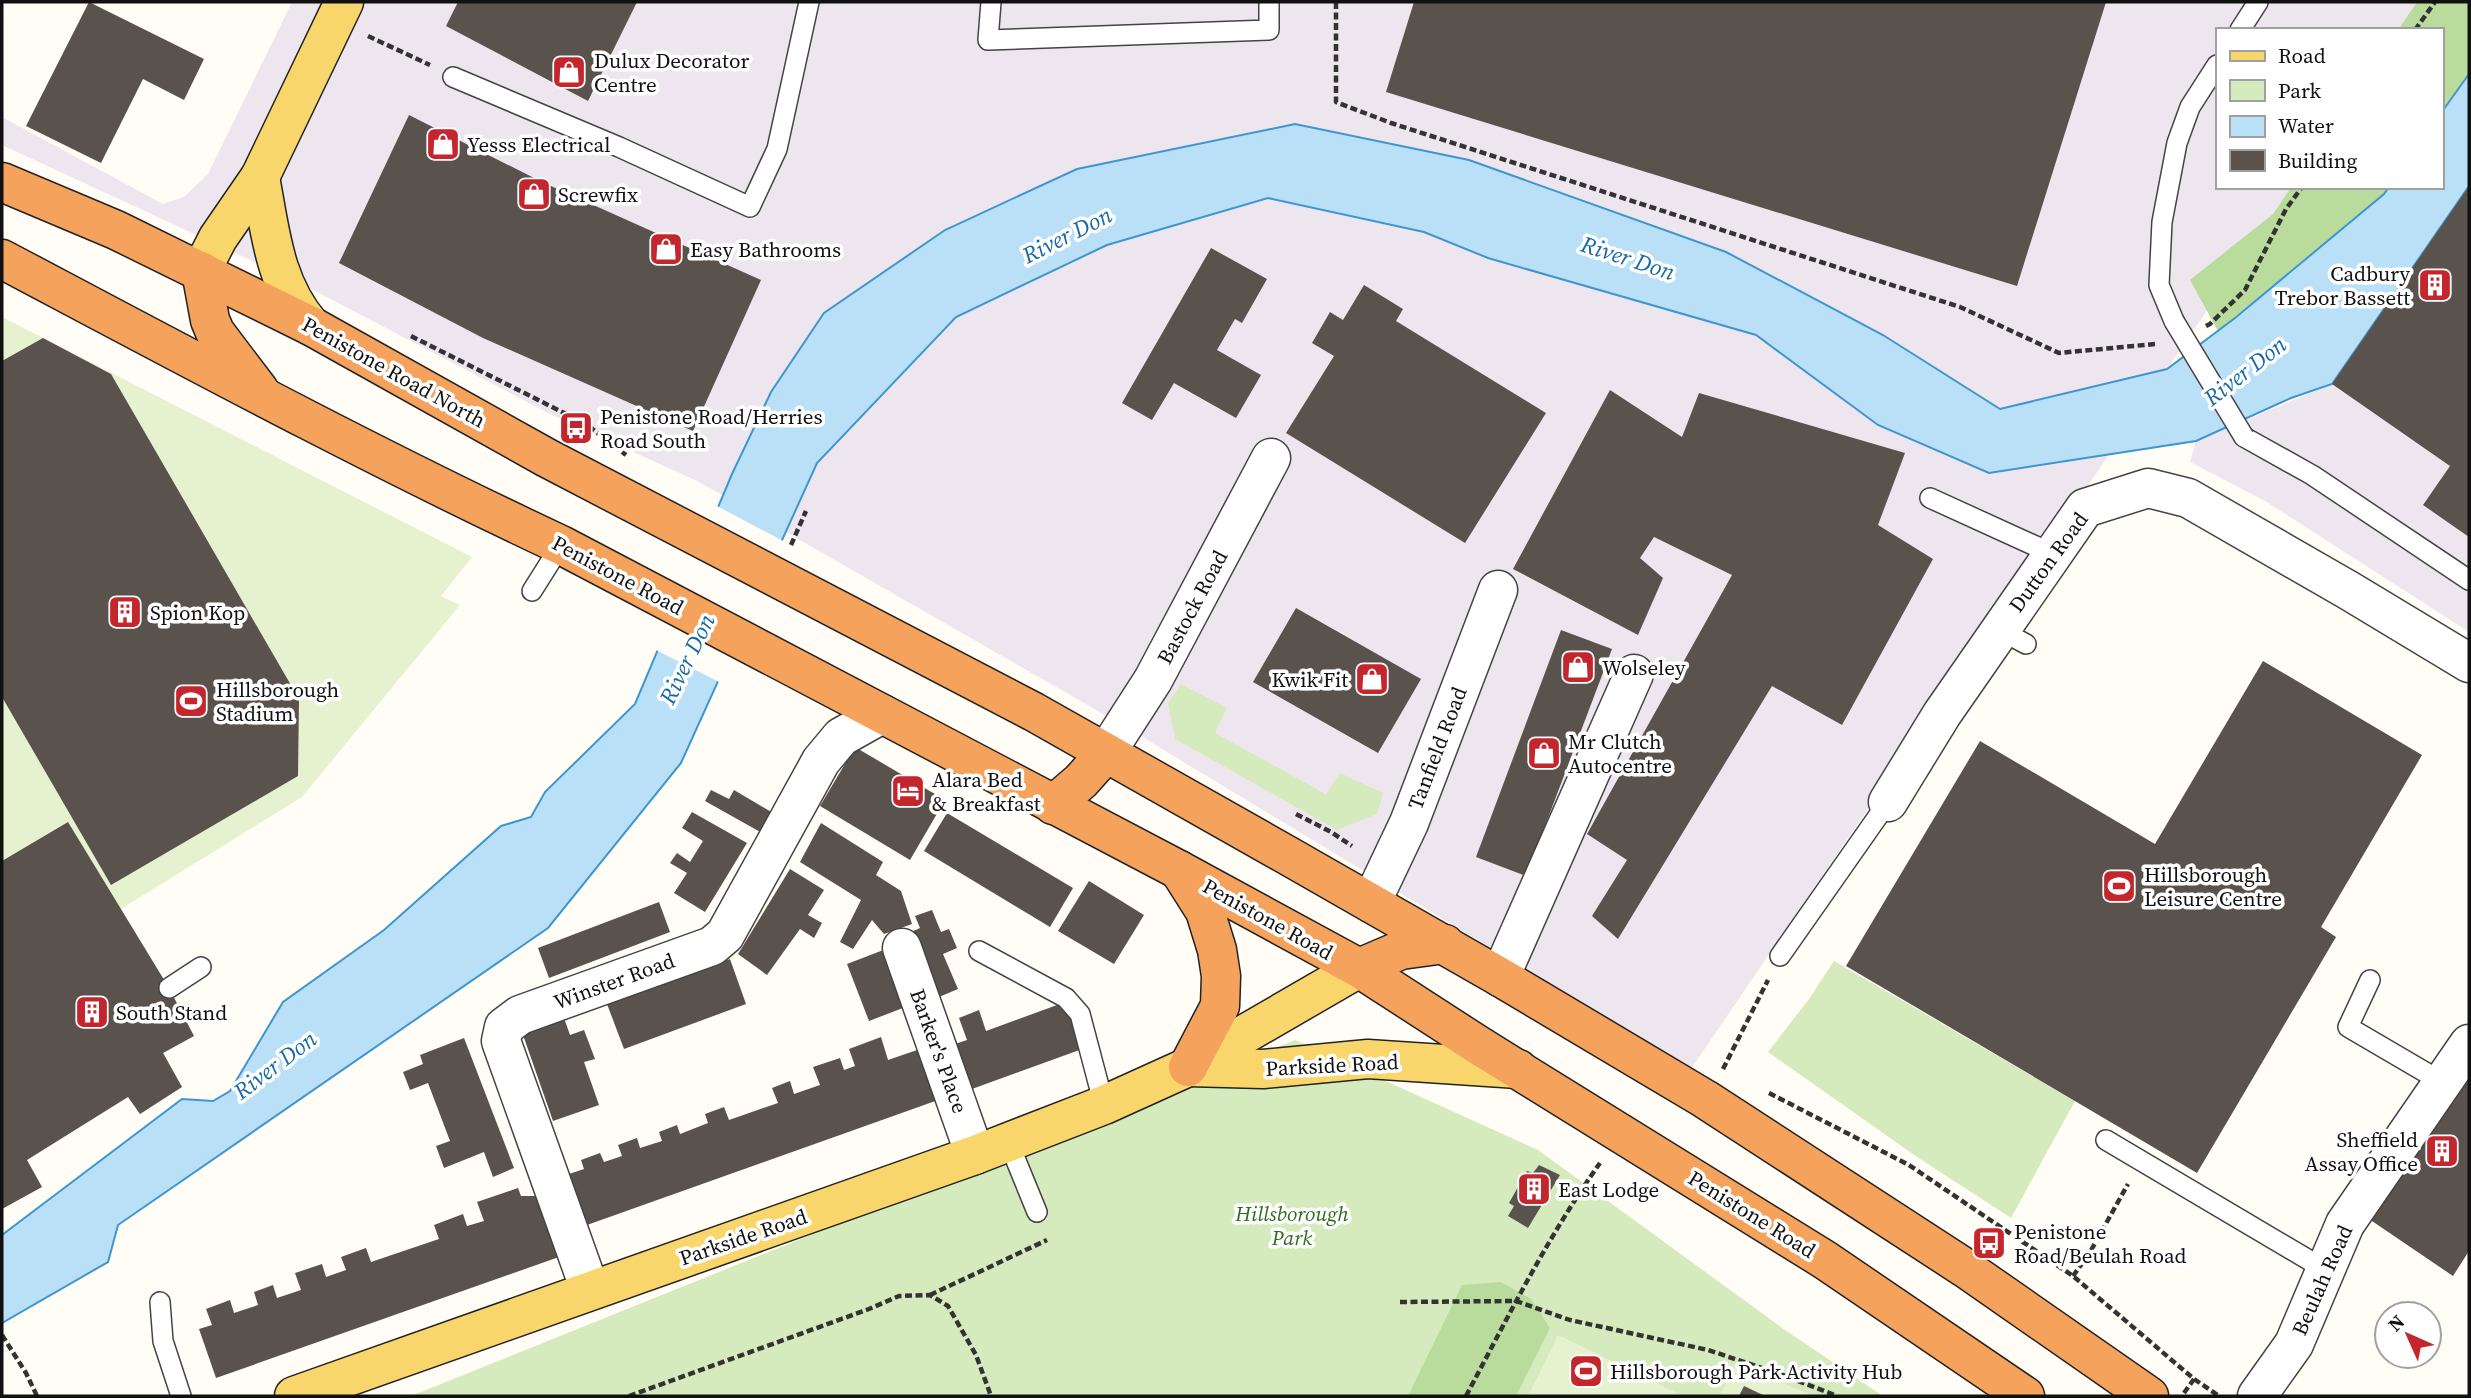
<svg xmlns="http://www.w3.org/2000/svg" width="2471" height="1398" viewBox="0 0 2471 1398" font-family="'Source Serif 4',serif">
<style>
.industrial{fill:#eee6ef}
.green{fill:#d5ebbd}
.forest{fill:#b9dc9c}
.pitch{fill:#e6f2cf}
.water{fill:#b9e0f7;stroke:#3f96cf;stroke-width:2}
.pier{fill:#fffdf5}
.building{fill:#5a524d}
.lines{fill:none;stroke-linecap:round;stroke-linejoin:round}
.lane-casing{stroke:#444;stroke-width:22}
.street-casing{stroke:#444;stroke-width:41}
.primary-casing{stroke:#222;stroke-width:41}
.highway-casing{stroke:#222;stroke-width:41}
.path{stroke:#333;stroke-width:4.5;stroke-dasharray:7 3.5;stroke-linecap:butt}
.lane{stroke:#fff;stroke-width:19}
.street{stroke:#fff;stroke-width:38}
.primary{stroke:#f9d66b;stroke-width:38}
.highway{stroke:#f5a25d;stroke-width:38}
.lane-bridge-casing{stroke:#444;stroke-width:22;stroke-linecap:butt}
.lane-bridge{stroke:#fff;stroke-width:19}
.labels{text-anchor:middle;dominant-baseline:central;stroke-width:7;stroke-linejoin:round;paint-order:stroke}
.poi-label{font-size:21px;fill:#111;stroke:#fff;text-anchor:start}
.street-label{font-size:21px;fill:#111;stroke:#fff}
.park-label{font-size:21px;font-style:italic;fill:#2f6b1f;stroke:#fff}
.water-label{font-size:23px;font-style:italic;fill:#1768a6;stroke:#fff}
</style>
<rect width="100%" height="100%" fill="#fffdf5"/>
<g class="industrial">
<path d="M292,2H2417L2398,30H2217V187H2291L1691,1069L1124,726L699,482L548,413L300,283L2,145V117L163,204L184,197L208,174Z"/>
<path d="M2469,186V632L2265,501L2190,462L2196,441L2332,384Z"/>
</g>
<g class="green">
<path d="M1181,684L1227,708L1215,733L1326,794L1340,773L1383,793L1377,814L1337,830L1175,739L1168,703Z"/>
<path d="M1834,961L2075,1101L2011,1218L1917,1157L1768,1052L1809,999Z"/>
<path d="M1295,1040L1538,1150L1785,1330L1883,1396H411Z"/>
</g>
<g class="forest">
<path d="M2417,2H2469V74L2441,113V30H2398Z"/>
<path d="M2291,187H2389L2384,194L2218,331L2190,280L2273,214Z"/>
<path d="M1501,1282L1531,1299L1550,1328L1516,1396H1408L1462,1285Z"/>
</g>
<g class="pitch">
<path d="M2,317L472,557L441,596L460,605L302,797L121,909L169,988L194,1036L164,1053L182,1087L140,1114L128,1097L27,1160L42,1187L2,1209Z"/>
<path d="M1558,1335L1683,1396H1528Z"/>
<path d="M1735,1364L1814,1396H1720Z"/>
</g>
<path class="water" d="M2469,74V186L2332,384L2291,398L2196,441L1989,473L1878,425L1756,335L1488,258L1424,232L1268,198L1107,245L956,317L817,463L681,763L548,928L118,1225L108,1262L2,1323V1235L182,1099L213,1101L230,1091L283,1002L384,930L501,826L531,817L545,792L635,704L732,474L771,392L824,313L945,230L1077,169L1295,124L1469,160L1726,252L1883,335L2000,409L2167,369L2235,318L2384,194L2389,187H2441V113Z"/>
<path class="pier" d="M715,505L785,542L721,683L654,649Z"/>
<g class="building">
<path d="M89,2L204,59L184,100L143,79L101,163L26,126Z"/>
<path d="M458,2H637L588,101L446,26Z"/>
<path d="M1414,2H2106L2017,286L1386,92Z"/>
<path d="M409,115L542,182L761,280L693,431L483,338L339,263Z"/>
<path d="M2469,186V537L2423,505L2450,466L2332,384Z"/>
<path d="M1211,248L1267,279L1242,323L1235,319L1217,350L1261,375L1236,418L1174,383L1152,420L1122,403Z"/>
<path d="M1364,285L1403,309L1396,321L1546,413L1465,543L1286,433L1334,356L1312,343L1330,312L1343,320Z"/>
<path d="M43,338L111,374L299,699L298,776L111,885L2,697V361Z"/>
<path d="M1610,390L1682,437L1699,393L1905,453L1878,525L1933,559L1842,725L1772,686L1618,939L1592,916L1627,860L1587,834L1732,575L1654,537L1640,558L1663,578L1638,635L1513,569Z"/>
<path d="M1296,608L1421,679L1378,753L1253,682Z"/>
<path d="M1561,630L1612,649L1526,876L1476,857Z"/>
<path d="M2263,661L2422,755L2321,927L2336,937L2197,1173L1846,966L1980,741L2155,844Z"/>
<path d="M855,747L945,800L910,860L820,806Z"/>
<path d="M711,790L729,799L734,790L773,813L762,833L705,801Z"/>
<path d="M692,812L747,843L705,912L674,893L687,873L670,863L677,853L690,862L703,841L682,828Z"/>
<path d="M947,813L1073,888L1050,927L924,851Z"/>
<path d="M68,822L169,988L194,1036L163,1053L182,1087L140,1114L128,1097L27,1160L42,1187L2,1209V861Z"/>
<path d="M821,823L883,862L876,875L901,891L912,924L884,934L872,920L853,949L840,942L861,900L800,862Z"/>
<path d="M790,869L824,890L808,915L822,923L814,938L800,929L767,975L738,954Z"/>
<path d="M1089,881L1144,915L1114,964L1058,931Z"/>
<path d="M659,902L670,932L549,978L538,948Z"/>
<path d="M932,910L941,932L949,929L957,948L943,954L958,989L939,997L911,932L920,928L915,916Z"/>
<path d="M886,949L908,1006L869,1021L847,964Z"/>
<path d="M730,959L746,1004L624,1049L607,1004Z"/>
<path d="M1068,1001L1085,1048L972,1089L955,1044L967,1040L959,1018L979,1010L986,1031Z"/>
<path d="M564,1018L570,1035L584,1030L595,1059L584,1062L599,1105L553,1121L522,1032Z"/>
<path d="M881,1037L888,1060L923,1048L941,1099L587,1225L569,1174L584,1169L581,1160L600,1153L604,1162L622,1156L618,1145L637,1138L640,1148L662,1141L659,1132L677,1125L680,1134L708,1123L705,1114L724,1107L729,1120L778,1103L772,1088L790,1081L794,1094L820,1085L813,1067L840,1058L844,1070L855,1066L849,1049Z"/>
<path d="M464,1038L514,1168L493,1177L484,1152L444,1168L436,1146L450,1141L428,1083L410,1090L403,1072L423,1064L420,1055Z"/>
<path d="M2464,1079L2469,1082V1251L2453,1276L2369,1219Z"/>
<path d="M1539,1165L1560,1175L1528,1228L1508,1216L1514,1206L1509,1203L1527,1171L1533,1173Z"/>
<path d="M518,1188L521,1196H539L559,1257L216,1378L199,1329L212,1325L206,1309L230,1300L234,1313L258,1305L254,1292L273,1285L277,1298L301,1290L295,1273L322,1264L326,1277L346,1270L341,1257L366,1248L371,1262L439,1239L434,1225L463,1214L467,1226L484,1221L477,1202Z"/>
<path d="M1744,1386L1765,1396H1739Z"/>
</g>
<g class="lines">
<g class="lane-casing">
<g id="lane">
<path d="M991,2L988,40L1269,30V2"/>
<path d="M2240,30L2258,2"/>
<path d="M453,77L619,147L750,207L777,149L809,2"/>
<path d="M2174,321L2159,285L2162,222L2177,143L2190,107L2217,65"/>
<path d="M2244,437L2312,475L2469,580"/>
<path d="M1930,498L2053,554"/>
<path d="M532,591L561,545"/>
<path d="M2000,630L2026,644"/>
<path d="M979,951L1066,998L1080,1014L1104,1105"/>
<path d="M1780,956L1888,802"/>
<path d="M2370,980L2348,1027L2442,1082"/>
<path d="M169,988L201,967"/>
<path d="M2106,1140L2324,1269"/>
<path d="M1008,1141L1037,1212"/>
<path d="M160,1302L163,1341L181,1396"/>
</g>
</g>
<g class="street-casing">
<g id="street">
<path d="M1106,753L1153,680L1271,458"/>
<path d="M1888,802L1942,714L2085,508L2148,488L2188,498L2348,590L2469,663"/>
<path d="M1371,903L1409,823L1498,590"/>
<path d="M902,948L975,1155"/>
<path d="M1500,977L1634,674"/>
<path d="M590,1290L501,1041L504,1027L520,1015L712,946L725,935L821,761L841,737L882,714"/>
<path d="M2257,1396L2294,1344L2345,1224L2469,1044"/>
</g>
</g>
<g class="primary-casing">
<g id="primary">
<path d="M260,177C270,230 274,284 311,326"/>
<path d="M201,271L218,238L260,177L344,2"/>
<path d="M1188,1067L1263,1069L1368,1059L1518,1069"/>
<path d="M294,1396L975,1155L1104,1105L1188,1067L1359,968"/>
</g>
</g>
<g class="highway-casing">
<g id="highway">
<path d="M2,182L116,230L311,326L547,458L1034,712L1285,854L1500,977L1705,1099L1965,1268L2149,1396"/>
<path d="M2,259C187,357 371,456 561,545L1179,870L1359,968L1478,1045L1825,1260L2025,1396"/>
<path d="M201,271L210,320L215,332L259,390"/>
<path d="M1053,805L1081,781L1106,753"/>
<path d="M1179,870L1205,911L1217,950L1221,976L1220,1006L1188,1067"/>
<path d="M1359,968L1401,950L1445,944"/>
</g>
</g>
<g class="path">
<path d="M1336,2V102L1391,123L1960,307L2059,353L2155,344"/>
<path d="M2415,30L2435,2"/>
<path d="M368,36L430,65"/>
<path d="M2206,326L2210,324L2245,290L2286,209L2302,187"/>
<path d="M411,336L586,424L626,455"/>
<path d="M791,545L806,511"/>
<path d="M1296,814L1331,832L1352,846"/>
<path d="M1723,1069L1768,980"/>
<path d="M1769,1093L1909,1165L2073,1276L2194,1379L2219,1396"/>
<path d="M2073,1276L2089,1254L2128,1184"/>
<path d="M930,1295L1047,1240"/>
<path d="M1400,1302L1516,1301L1570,1320L1708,1350L1783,1375L1837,1396"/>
<path d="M2,1335L26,1373L37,1396"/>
<path d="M2184,1393L2194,1379"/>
<path d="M629,1396L869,1309L899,1296L930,1295L948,1306L976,1355L991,1396"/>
<path d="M1466,1396C1508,1317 1548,1236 1600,1163"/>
</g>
<use href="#lane" class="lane"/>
<use href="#street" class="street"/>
<use href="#primary" class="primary"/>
<use href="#highway" class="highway"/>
<g class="lane-bridge-casing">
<path id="lane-bridge" d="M2174,321L2244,437"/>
</g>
<use href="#lane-bridge" class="lane-bridge"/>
</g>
<defs>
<g id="shop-square" transform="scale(1.75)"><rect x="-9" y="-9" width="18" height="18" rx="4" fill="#c4262e" stroke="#fff"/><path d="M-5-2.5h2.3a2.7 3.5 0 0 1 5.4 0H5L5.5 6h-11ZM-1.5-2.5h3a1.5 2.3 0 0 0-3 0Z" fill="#fff"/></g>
<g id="building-square" transform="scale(1.75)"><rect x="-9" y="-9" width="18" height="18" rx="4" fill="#c4262e" stroke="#fff"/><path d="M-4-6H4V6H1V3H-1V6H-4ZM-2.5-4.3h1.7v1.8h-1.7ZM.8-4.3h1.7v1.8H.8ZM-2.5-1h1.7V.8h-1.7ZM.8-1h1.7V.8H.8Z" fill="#fff"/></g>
<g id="bus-square" transform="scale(1.75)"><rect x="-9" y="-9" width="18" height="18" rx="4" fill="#c4262e" stroke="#fff"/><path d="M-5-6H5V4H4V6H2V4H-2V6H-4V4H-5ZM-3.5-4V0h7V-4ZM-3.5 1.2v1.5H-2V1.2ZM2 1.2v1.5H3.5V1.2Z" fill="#fff"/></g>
<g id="stadium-square" transform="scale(1.75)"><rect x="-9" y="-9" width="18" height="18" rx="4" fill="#c4262e" stroke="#fff"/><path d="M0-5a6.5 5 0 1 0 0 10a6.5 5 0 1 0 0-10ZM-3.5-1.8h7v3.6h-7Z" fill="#fff"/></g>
<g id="hotel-square" transform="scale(1.75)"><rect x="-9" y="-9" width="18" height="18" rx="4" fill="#c4262e" stroke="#fff"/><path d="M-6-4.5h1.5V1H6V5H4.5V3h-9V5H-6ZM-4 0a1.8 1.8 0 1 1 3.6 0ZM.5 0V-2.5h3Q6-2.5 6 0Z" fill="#fff"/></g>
</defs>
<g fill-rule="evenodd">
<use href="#shop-square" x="569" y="72"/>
<use href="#shop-square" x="443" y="144"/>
<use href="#shop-square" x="534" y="194"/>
<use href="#shop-square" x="666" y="249"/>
<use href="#building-square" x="2435" y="285"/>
<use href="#bus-square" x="576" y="428"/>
<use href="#building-square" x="125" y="612"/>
<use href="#shop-square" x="1578" y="667"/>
<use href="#shop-square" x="1372" y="679"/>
<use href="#stadium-square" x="191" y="701"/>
<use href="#shop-square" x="1544" y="753"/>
<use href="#hotel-square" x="908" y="791"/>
<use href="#stadium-square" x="2119" y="886"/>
<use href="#building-square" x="92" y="1012"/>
<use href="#building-square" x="2442" y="1151"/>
<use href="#building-square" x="1534" y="1189"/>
<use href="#bus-square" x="1989" y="1243"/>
<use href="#stadium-square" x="1586" y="1371"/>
</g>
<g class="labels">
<g class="poi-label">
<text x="594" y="60">Dulux Decorator<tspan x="594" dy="24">Centre</tspan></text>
<text x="467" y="144">Yesss Electrical</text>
<text x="558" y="194">Screwfix</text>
<text x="690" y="249">Easy Bathrooms</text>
<text x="2410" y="273" text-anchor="end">Cadbury<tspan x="2410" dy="24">Trebor Bassett</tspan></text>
<text x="600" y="416">Penistone Road/Herries<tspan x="600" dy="24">Road South</tspan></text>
<text x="150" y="612">Spion Kop</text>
<text x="1602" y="667">Wolseley</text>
<text x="1348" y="679" text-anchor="end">Kwik Fit</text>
<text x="216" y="689">Hillsborough<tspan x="216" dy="24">Stadium</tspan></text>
<text x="1568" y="741">Mr Clutch<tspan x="1568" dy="24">Autocentre</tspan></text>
<text x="932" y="779">Alara Bed<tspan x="932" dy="24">&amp; Breakfast</tspan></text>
<text x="2144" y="874">Hillsborough<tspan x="2144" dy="24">Leisure Centre</tspan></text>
<text x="116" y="1012">South Stand</text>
<text x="2418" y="1139" text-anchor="end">Sheffield<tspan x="2418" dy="24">Assay Office</tspan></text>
<text x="1558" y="1189">East Lodge</text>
<text x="2014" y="1231">Penistone<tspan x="2014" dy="24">Road/Beulah Road</tspan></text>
<text x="1610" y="1371">Hillsborough Park Activity Hub</text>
</g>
<g class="street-label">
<text transform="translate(394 372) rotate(29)">Penistone Road North</text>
<text transform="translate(2048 562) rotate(-54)">Dutton Road</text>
<text transform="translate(618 575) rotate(28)">Penistone Road</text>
<text transform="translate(1192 607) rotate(-62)">Bastock Road</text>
<text transform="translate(1437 748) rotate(-69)">Tanfield Road</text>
<text transform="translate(1268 919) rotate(29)">Penistone Road</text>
<text transform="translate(614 981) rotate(-20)">Winster Road</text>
<text transform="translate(939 1051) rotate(70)">Barker's Place</text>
<text transform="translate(1332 1065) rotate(-3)">Parkside Road</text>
<text transform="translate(1752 1214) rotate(32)">Penistone Road</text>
<text transform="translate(743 1237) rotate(-19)">Parkside Road</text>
<text transform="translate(2322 1280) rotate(-66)">Beulah Road</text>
</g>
<g class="park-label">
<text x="1292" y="1213">Hillsborough<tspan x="1292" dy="24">Park</tspan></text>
</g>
<g class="water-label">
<text transform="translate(1067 235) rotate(-27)">River Don</text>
<text transform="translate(1628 258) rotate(18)">River Don</text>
<text transform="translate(2245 371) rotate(-38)">River Don</text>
<text transform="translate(687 659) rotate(-64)">River Don</text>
<text transform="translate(275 1065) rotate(-37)">River Don</text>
</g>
</g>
<rect width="2471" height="1398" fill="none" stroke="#111111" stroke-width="7"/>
<rect x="2216" y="28" width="228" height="161" fill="#ffffff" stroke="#a0a0a0" stroke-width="2"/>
<rect x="2230" y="51" width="35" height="10" fill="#f9d66b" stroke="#a0a0a0" stroke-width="2"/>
<text x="2278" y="63" font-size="21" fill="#111111">Road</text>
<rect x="2230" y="80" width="35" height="21" fill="#d5ebbd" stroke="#a0a0a0" stroke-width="2"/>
<text x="2278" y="98" font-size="21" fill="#111111">Park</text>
<rect x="2230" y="116" width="35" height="21" fill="#b9e0f7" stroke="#a0a0a0" stroke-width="2"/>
<text x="2278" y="133" font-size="21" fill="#111111">Water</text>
<rect x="2230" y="150" width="35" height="21" fill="#5a524d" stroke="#a0a0a0" stroke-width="2"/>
<text x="2278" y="168" font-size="21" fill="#111111">Building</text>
<g transform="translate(2408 1335) rotate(315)"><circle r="33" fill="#ffffff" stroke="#a0a0a0" stroke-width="2"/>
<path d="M0-5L12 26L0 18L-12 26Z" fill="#c4262e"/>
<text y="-10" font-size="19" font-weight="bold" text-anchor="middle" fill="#111111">N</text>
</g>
</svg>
